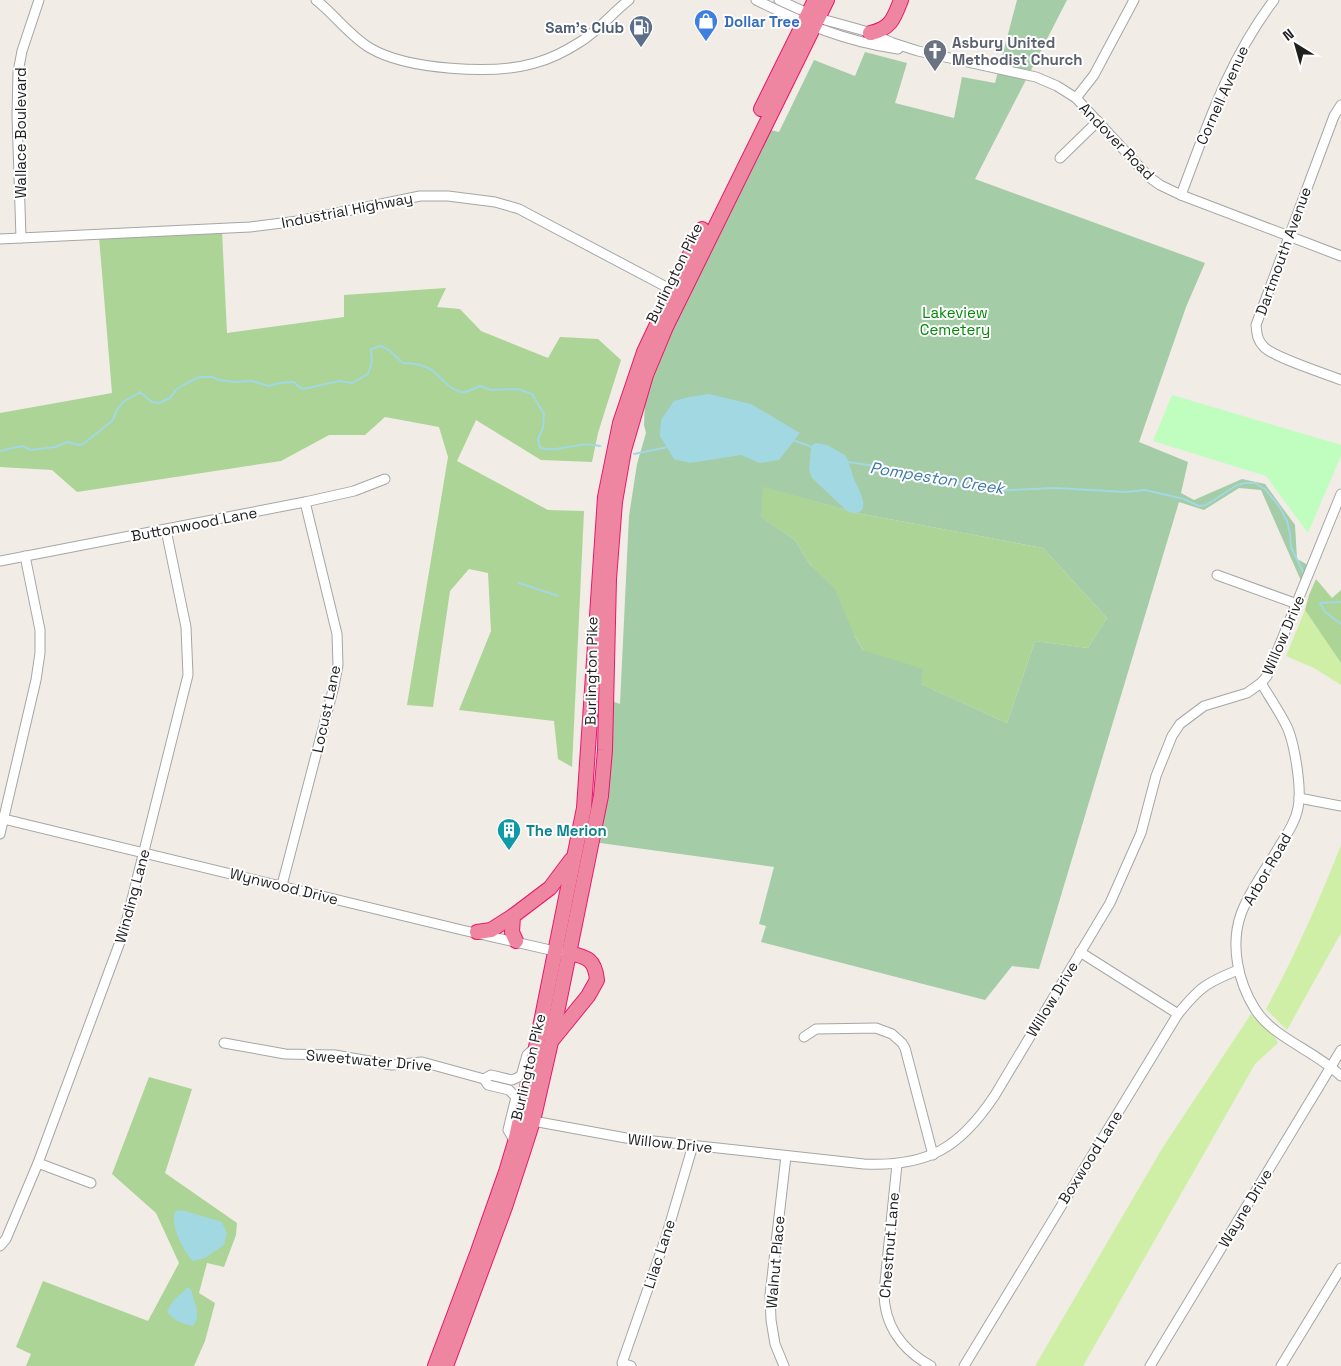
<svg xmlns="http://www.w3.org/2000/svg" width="1341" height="1366" viewBox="0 0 1341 1366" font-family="'Space Grotesk',sans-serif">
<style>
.grass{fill:#cfefa7}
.forest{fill:#acd496}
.cemetery{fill:#a4cca7;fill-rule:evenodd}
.park{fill:#bffebf}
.water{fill:#a2d8e2}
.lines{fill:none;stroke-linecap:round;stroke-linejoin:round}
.stream{stroke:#a2d8e2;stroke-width:2}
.minor-casing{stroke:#a6a6a6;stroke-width:11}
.highway-casing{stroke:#ea166e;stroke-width:16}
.minor{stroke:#fff;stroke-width:9}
.highway{stroke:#ef86a1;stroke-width:14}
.labels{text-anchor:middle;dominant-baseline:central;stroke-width:4;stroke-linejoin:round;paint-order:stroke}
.shop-label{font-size:15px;font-weight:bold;fill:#366cbe;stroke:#fff;text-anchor:start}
.service-label{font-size:15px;font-weight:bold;fill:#4e5e75;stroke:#fff;text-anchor:end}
.worship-label{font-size:15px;font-weight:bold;fill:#5b616d;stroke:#fff;text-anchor:start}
.street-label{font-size:15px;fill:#1f1f1f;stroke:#fff}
.park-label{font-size:15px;fill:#028904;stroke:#fff}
.culture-label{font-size:15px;font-weight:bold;fill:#0d838f;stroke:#fff;text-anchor:start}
.water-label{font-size:16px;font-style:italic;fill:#3e7aa7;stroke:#fff}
</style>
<rect width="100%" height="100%" fill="#f1ece5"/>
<g class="grass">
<path d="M1305,610L1341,663V685L1314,668L1286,656Z"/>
<path d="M1341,845V933L1287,1030L1266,1009C1295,956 1319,901 1341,845Z"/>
<path d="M1251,1014L1275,1037L1278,1043L1255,1064L1083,1366H1035L1163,1147Z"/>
</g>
<g class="forest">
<path d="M222,231L227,333L344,317V295L446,288L437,307L460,309L481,331L548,358L560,337L598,339L621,360L598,433L592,462L541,460L476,420L457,461L548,510L584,511L572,767L558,759L554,721L459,710L491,631L488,573L469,569L450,591L433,707L407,705L448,457L439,427L385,417L365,435H329L281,461L77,492L52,470L0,467V413L112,393L99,237Z"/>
<path d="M754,484L857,513L1043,548L1107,618L1088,648L1035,641L1007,723L870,661L795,540L753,512Z"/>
<path d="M1316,579L1332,598L1341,590V663L1305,610L1309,595Z"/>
<path d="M149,1077L192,1089L165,1173L237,1223L236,1235L224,1267L207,1263L199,1293L215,1303L205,1341L194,1366H26L31,1354L16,1347L43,1281L148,1321L179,1263L156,1213L112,1174Z"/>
</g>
<path class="cemetery" d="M1017,0H1067L975,179L1205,263L1186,307L1139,442L1188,462L1181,493L1194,500L1242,479L1265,484L1295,525L1297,559L1310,566L1302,583L1261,490L1239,488L1204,510L1179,502L1039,969L1012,966L985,1000L761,942L766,926L759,924L774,867L593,842L606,699L620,704L629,516L637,464L646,433L644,425L646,375L762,128L779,132L814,60L855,76L865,52L907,63L895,103L954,118L962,77L995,83ZM763,487L857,513L1043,548L1107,618L1088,648L1035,641L1007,723L921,684L923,669L863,650L855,637L835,589L811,566L795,540L761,517Z"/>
<path class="park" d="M1172,395L1341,445V456L1308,533L1266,476L1153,441Z"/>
<g class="water">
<path d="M709,394L751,404L800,433L779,460L760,463L741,455L690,463L674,459L660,436L661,420L674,401L689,397Z"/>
<path d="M816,443L827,445L845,455C850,463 851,471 854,479C857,486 870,507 859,512C855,514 851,513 847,511L812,478L809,470L811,448L812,445Z"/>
<path d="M182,1210L222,1222L227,1234L224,1245L205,1258L193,1261C184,1253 168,1222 176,1211Z"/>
<path d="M187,1288H189L191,1290C194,1301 202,1316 193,1326C183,1324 172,1320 167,1311L173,1301Z"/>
</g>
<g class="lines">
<g class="stream">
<path d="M793,440L812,447"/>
<path d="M0,451L22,446L31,450L55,447L67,442L79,445L83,444L112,421L117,410L123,402L140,392L152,402L159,403L170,398L177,389L185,384L199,377H212L219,380L235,382L252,381L269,386L279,383L294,382L299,387L303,389L340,381L352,383L368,374L372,361L371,349L381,346L389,350L403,363C412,363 425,365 433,371C442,378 450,390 461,392C468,393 474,388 480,386L491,390L518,389L532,394L544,414L543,428L538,439L540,448C560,453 580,440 600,446"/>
<path d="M634,454L668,447"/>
<path d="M848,462L875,466L992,491L1055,488L1126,492L1145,490L1184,499L1199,506L1206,505L1237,485L1245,483H1255L1265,489L1279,506L1287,521L1290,533L1291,547L1304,574"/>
<path d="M519,583L558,596"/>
<path d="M1320,603L1325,612L1341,624"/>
<path d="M1320,603L1341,602"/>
</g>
<g class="minor-casing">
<g id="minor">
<path d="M316,0C335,15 350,36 370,48C407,70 494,75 535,63C550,59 566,51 580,42C598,31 612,13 629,0"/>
<path d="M756,0C805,24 843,41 898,49"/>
<path d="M779,0L818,18L865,31L893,43L918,51L1036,77L1057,86L1076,98L1149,177L1160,185L1181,195L1341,256"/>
<path d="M1076,98L1094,75L1134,0"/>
<path d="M1341,105L1334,116L1256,325C1257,334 1257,340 1264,347C1275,358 1324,373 1341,380"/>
<path d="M1060,158L1098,121"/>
<path d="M1181,195C1207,126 1229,59 1274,0"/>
<path d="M21,238L17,115L18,72L22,51L39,0"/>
<path d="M0,239L250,227L298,221L420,196H448L495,202L519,209L672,290"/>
<path d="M0,561L305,502L354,491L385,479"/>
<path d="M1217,575L1297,604"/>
<path d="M1261,683C1270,698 1281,714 1288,729C1295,747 1302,789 1298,808C1295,824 1284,838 1276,852C1264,872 1249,892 1241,914C1230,945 1238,982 1255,1009C1273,1038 1316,1051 1341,1076"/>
<path d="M1299,798L1341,806"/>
<path d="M0,818L462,930L559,952"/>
<path d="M0,834L36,680L40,653V630L25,556"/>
<path d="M282,885L334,686L338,665L337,634L305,502"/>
<path d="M1080,952L1178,1014"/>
<path d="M804,1037L816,1029L876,1028L892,1034L902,1043L905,1048L933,1155"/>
<path d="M224,1043L285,1054L335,1055L392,1065L422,1062L484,1079L488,1085L509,1090L516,1097L508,1130L515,1142"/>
<path d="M484,1079L491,1075L512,1080L521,1076L527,1055L535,1048"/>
<path d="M533,1121L626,1138L864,1164C928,1167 960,1148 995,1095L1110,903L1141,833L1156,776L1172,736L1180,724L1204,706L1247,693L1261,683L1267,676L1341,494"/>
<path d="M38,1163L91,1183"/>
<path d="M897,1164L884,1292C884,1325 902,1350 931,1366"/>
<path d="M0,1246L6,1239L38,1163L124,931L188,675L186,627L166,530"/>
<path d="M631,1366L622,1363L666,1237L693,1145"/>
<path d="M784,1366L775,1344L771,1320L770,1295L786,1156"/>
<path d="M964,1366L1178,1014C1200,987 1206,983 1238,970"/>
<path d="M1150,1366L1341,1050"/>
<path d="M1281,1366L1341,1268"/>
</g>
</g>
<g class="highway-casing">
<g id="highway">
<path d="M870,33C891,29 894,18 901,0"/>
<path d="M761,109L815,0"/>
<path d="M477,932L491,930L513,916"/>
<path d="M516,941L512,932L513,916L550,888L571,860"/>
<path d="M553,1039L588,996L597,980C595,960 588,957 569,953"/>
<path d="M435,1366L477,1254L506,1172L515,1142L536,1047L584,808L605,497L620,423L644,352L702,229"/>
<path d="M446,1366L505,1207L524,1149L533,1121L551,1042L601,796L605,750L609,579L615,502L624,450L646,375L666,327L827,0"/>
</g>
</g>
<use href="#minor" class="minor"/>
<use href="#highway" class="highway"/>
</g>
<defs>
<g id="shop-pin" transform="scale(1.25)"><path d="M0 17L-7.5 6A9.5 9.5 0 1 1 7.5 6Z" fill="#3f7fe0" stroke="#fff"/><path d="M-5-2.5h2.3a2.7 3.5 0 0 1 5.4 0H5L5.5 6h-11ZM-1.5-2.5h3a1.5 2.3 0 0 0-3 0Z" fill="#fff"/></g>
<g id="fuel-pin" transform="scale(1.25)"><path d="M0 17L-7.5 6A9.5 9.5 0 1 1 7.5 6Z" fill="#5c6f8a" stroke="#fff"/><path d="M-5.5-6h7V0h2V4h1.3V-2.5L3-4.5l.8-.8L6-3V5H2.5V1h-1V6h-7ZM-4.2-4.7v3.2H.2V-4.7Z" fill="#fff"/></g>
<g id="church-pin" transform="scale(1.25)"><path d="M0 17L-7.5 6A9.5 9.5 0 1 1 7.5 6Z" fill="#6b7280" stroke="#fff"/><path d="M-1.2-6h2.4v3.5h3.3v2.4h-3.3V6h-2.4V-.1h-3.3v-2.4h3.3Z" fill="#fff"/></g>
<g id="building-pin" transform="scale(1.25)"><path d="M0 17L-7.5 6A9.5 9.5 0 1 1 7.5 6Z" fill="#0f9aa8" stroke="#fff"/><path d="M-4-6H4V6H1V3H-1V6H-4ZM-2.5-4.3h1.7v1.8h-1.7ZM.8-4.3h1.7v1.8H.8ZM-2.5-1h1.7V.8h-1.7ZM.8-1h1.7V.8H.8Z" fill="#fff"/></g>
</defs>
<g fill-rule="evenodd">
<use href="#shop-pin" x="706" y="21"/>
<use href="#fuel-pin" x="641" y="27"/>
<use href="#church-pin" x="935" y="51"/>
<use href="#building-pin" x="509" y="830"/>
</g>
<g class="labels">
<g class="shop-label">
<text x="724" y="21">Dollar Tree</text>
</g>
<g class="service-label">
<text x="624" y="27">Sam's Club</text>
</g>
<g class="worship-label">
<text x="952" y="42">Asbury United<tspan x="952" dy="17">Methodist Church</tspan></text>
</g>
<g class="street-label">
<text transform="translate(1222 95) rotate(-66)">Cornell Avenue</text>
<text transform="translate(20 133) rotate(-90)">Wallace Boulevard</text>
<text transform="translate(1117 141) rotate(46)">Andover Road</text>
<text transform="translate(347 210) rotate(-11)">Industrial Highway</text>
<text transform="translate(1283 251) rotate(-70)">Dartmouth Avenue</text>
<text transform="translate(674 273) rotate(-64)">Burlington Pike</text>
<text transform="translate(194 524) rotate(-11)">Buttonwood Lane</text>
<text transform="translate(1283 635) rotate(-67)">Willow Drive</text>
<text transform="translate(591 671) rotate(-89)">Burlington Pike</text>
<text transform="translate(326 709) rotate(-78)">Locust Lane</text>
<text transform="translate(1267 869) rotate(-60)">Arbor Road</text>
<text transform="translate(284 886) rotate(14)">Wynwood Drive</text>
<text transform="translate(132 896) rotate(-75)">Winding Lane</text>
<text transform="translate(1052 999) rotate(-59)">Willow Drive</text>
<text transform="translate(369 1060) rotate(5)">Sweetwater Drive</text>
<text transform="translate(528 1067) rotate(-77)">Burlington Pike</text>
<text transform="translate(670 1143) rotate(6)">Willow Drive</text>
<text transform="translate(1090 1157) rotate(-58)">Boxwood Lane</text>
<text transform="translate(1245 1208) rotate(-59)">Wayne Drive</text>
<text transform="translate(889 1245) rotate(-85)">Chestnut Lane</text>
<text transform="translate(659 1254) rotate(-72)">Lilac Lane</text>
<text transform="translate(775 1262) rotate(-85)">Walnut Place</text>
</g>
<g class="park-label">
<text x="955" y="312">Lakeview<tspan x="955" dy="17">Cemetery</tspan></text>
</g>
<g class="culture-label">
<text x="526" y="830">The Merion</text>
</g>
<g class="water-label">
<text transform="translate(937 478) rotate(9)">Pompeston Creek</text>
</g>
</g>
<g transform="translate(1296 45) rotate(323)" stroke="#ffffff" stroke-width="4" paint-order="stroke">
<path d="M0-4L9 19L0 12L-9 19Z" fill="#1f1f1f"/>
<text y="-8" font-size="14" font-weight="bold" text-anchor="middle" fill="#1f1f1f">N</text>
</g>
</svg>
